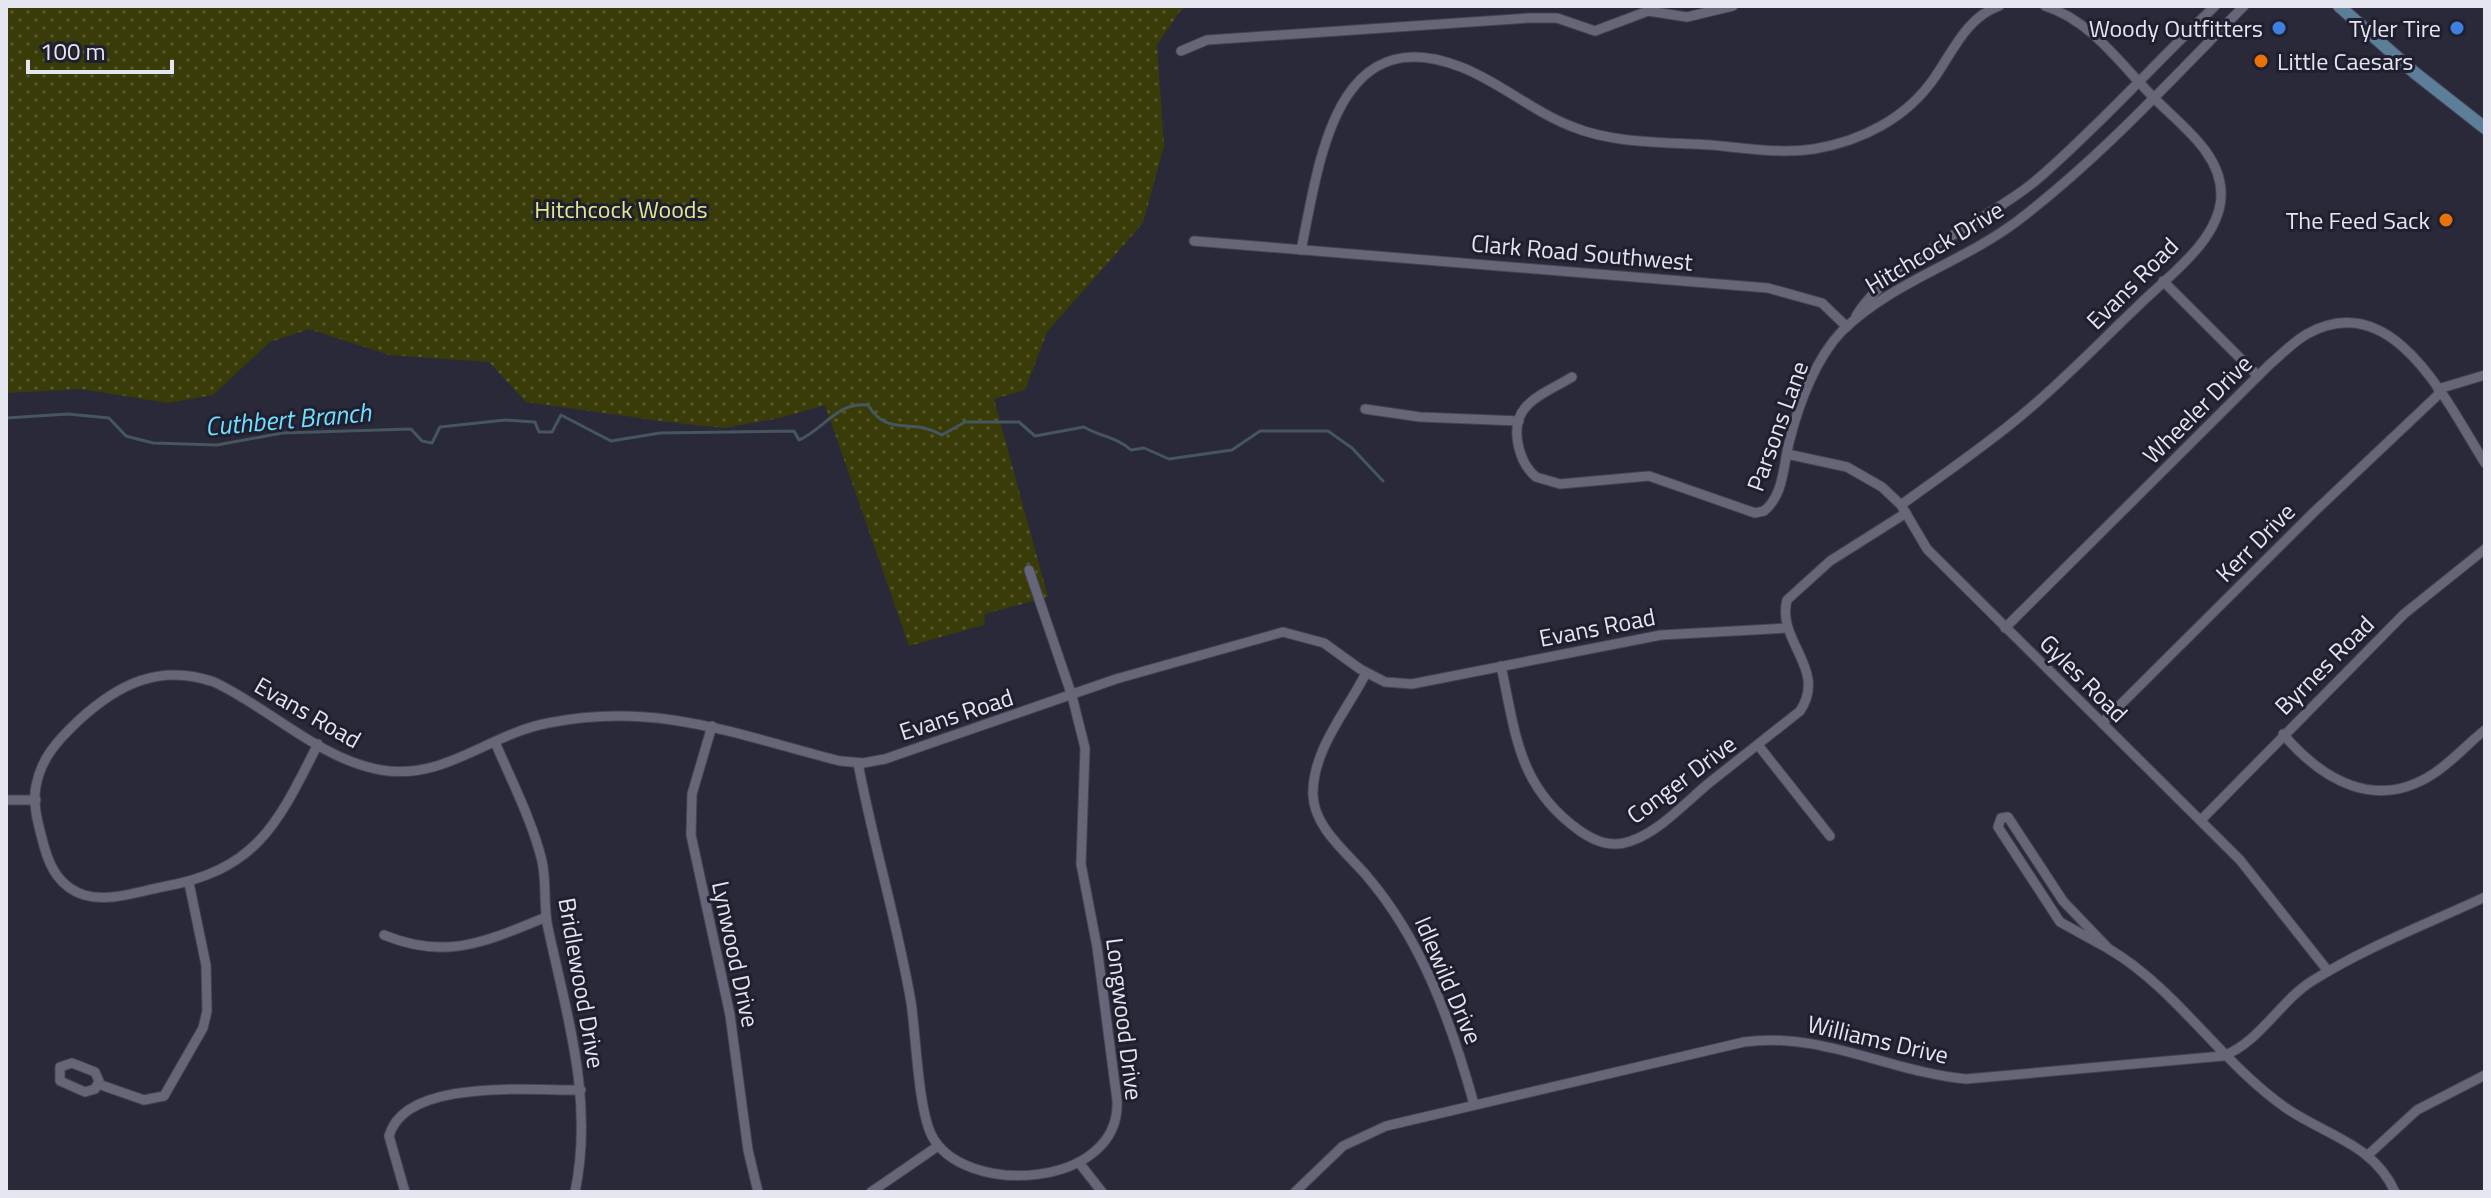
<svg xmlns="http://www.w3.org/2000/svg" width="2491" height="1198" viewBox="0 0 2491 1198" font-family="'Titillium Web',sans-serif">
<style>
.grass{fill:url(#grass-dots)}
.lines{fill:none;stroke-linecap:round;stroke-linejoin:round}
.stream{stroke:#46565e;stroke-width:3}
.minor-casing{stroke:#454452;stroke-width:11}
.secondary-casing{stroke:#454452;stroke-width:14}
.minor{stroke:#676679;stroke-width:9}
.secondary{stroke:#5d7e99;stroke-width:12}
.shop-dot{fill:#3f7fe0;stroke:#201f2f;stroke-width:3}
.food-dot{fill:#e8710a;stroke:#201f2f;stroke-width:3}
.labels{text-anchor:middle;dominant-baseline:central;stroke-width:6;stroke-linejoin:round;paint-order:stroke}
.poi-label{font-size:24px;fill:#e5e5f0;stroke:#201f2f;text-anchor:end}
.park-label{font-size:24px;fill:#e2e890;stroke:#201f2f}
.street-label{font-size:24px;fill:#e5e5f0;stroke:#201f2f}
.water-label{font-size:26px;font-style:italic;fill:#6fdffe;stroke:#201f2f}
</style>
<defs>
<pattern id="grass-dots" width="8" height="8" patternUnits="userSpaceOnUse" patternTransform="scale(2)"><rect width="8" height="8" fill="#393b08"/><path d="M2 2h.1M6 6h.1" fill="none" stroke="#56572c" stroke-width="1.8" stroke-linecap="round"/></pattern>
</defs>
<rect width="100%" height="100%" fill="#2a2939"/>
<path class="grass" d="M6,6H1188L1180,11L1157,45L1164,146L1143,223L1047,332L1025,390L994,399L1048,597L985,614L984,625L909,646L825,405L780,418L724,428L668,422L526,402L489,362L389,355L309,329L270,342L213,395L168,403L81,389L6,393Z"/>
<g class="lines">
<path class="stream" d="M6,418L68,414L109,418L126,436L153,443L217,445L282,433L411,429L422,441L432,443L440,427L505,420L535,422L539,432H552L561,415L611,441L660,433L794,431L799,440C823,430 838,401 868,405C888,438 911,417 942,435L965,422H1019L1035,436L1084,427C1101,437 1117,437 1131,450L1144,448L1169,459L1232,450L1260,431H1328L1352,448L1383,481"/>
<g class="minor-casing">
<g id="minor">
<path d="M1181,51L1207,40L1529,18H1557L1595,31L1648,11L1687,17L1733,6"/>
<path d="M1194,241L1768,288L1822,303L1847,327"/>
<path d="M1301,250C1319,165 1334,17 1461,67C1500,82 1533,112 1573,127C1615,144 1666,142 1711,145C1745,148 1779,154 1814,149C1862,141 1907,118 1935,77C1953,51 1967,17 1999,6"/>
<path d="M2163,281L2258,376"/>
<path d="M1856,316C1889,261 1989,221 2040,177C2101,124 2156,62 2215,6"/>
<path d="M1572,377C1558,386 1535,395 1525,408C1509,427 1519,463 1536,477L1560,484L1649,476L1755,513L1764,511C1785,494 1783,463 1790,439C1799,403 1816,358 1842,331C1892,282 1961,263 2016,222C2099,159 2171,80 2244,6"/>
<path d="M2438,389L2485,375"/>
<path d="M1365,409L1420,417L1519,421"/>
<path d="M1787,454L1847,467L1882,487L1901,505L1927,549L2240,860L2328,971"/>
<path d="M1901,505C1942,475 1984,447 2023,414C2063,381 2100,342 2138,306C2167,277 2219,241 2221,197C2223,155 2182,126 2155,99C2122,66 2091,20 2045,6"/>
<path d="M2005,628L2269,365C2282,354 2293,342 2307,334C2394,285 2448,405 2485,463"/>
<path d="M1501,666C1516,735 1518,787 1580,831C1596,842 1612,848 1631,841C1660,831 1686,802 1709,783C1739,759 1770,735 1800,711C1828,669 1776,641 1787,600L1830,561L1906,513"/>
<path d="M1366,673C1347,711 1312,750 1313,795C1314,827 1346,852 1366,875C1422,940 1451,1022 1474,1104"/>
<path d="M2102,723L2314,512L2440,393"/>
<path d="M712,726L692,794L691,835L730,1015L748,1150L758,1192"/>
<path d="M2283,734C2323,781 2376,811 2433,774C2452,762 2467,744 2485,730"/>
<path d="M495,742C511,780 532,820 542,861C547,883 543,906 548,928C567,1016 594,1101 575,1192"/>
<path d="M318,744C277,825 257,870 162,887C137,892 109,902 84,895C60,887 50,868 44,846C39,827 32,805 36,786C41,758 58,740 78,721C118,684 160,663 214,682C270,708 319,759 381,770C444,781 489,734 548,723C657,701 737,735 840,761L863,763L885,759L1116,679L1283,632L1324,643L1360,669L1385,682L1412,684L1661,635L1787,628"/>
<path d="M1758,745L1830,836"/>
<path d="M858,763C873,843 897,921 911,1002C916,1035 918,1106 931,1134C961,1198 1122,1189 1117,1100L1097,947L1081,864L1085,748L1072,696L1029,570"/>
<path d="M6,800H36"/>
<path d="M2008,817L2063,901L2109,949L2060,922L1998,827L2001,818Z"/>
<path d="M2201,820L2404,614L2485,549"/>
<path d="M384,935C447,961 487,941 546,917"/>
<path d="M2109,949C2177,989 2221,1063 2286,1108C2325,1135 2374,1144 2395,1192"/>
<path d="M72,1063L95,1072L99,1081L95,1089L85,1092L60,1081V1067Z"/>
<path d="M98,1084L144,1100L164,1096L203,1028L207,1011L206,965L189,883"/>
<path d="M2368,1155L2417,1110L2485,1075"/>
<path d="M1080,1164L1102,1192"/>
<path d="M405,1192L389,1136C405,1077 533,1091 581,1090"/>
<path d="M871,1192L938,1146"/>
<path d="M1295,1192L1343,1146L1386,1126L1744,1042C1821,1031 1890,1072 1966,1079L2223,1056C2259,1043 2280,1001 2312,981C2366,947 2427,924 2485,897"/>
</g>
</g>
<g class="secondary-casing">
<path id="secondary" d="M2339,6L2415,73L2485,128"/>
</g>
<use href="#minor" class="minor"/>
<use href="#secondary" class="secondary"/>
</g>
<g class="shop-dot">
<circle cx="2279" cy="28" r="8"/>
<circle cx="2457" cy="28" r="8"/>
</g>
<g class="food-dot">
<circle cx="2261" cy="61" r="8"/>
<circle cx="2446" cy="220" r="8"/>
</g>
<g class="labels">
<g class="poi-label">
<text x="2263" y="28">Woody Outfitters</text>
<text x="2441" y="28">Tyler Tire</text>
<text x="2277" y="61" text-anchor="start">Little Caesars</text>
<text x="2430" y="220">The Feed Sack</text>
</g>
<g class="park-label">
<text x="621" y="209">Hitchcock Woods</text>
</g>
<g class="street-label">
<text transform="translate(1934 247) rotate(-31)">Hitchcock Drive</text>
<text transform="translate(1582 252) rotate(5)">Clark Road Southwest</text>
<text transform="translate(2132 283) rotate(-45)">Evans Road</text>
<text transform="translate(2197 409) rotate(-45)">Wheeler Drive</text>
<text transform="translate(1777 426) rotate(-70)">Parsons Lane</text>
<text transform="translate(2255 542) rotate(-45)">Kerr Drive</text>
<text transform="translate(1597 627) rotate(-11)">Evans Road</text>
<text transform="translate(2324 665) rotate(-45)">Byrnes Road</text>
<text transform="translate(2084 678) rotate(45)">Gyles Road</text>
<text transform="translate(308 712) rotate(30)">Evans Road</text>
<text transform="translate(956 714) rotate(-18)">Evans Road</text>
<text transform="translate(1681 779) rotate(-37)">Conger Drive</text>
<text transform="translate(736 954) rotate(78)">Lynwood Drive</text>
<text transform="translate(1449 980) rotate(67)">Idlewild Drive</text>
<text transform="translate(582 983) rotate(80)">Bridlewood Drive</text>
<text transform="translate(1125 1019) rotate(83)">Longwood Drive</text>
<text transform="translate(1878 1039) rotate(13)">Williams Drive</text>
</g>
<g class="water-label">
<text transform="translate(288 419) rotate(-5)">Cuthbert Branch</text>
</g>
</g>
<rect width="2491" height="1198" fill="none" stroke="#e5e5f0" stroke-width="16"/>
<path d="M28 60v12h144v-12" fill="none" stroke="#e5e5f0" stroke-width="4"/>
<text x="40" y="60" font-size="24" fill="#e5e5f0" stroke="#201f2f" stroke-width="6" paint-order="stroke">100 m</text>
</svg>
